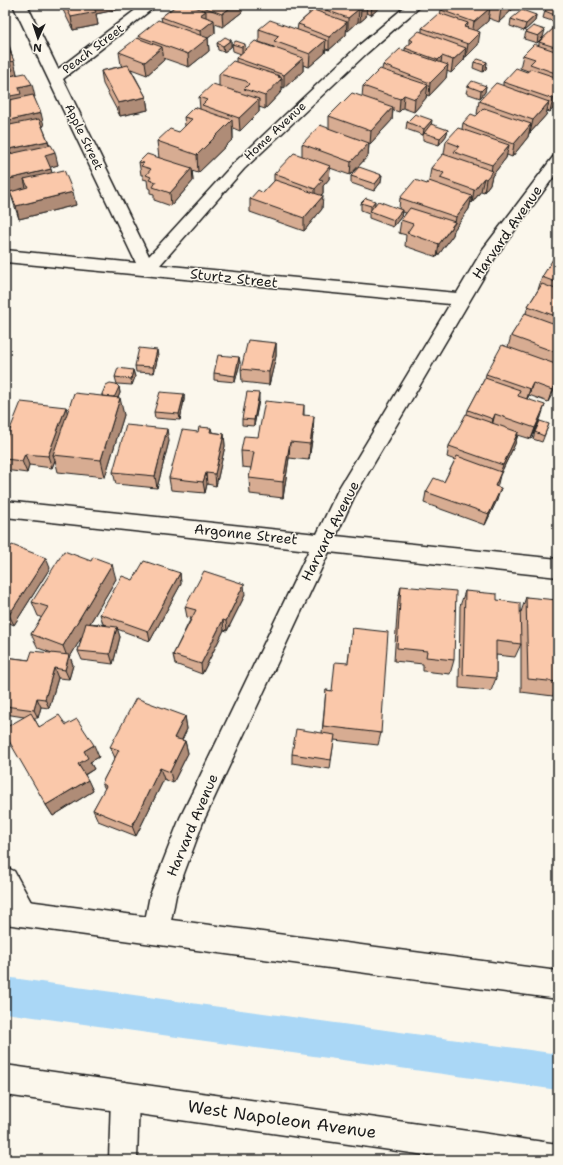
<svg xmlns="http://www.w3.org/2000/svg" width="563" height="1165" viewBox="0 0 563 1165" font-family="'Shantell Sans',sans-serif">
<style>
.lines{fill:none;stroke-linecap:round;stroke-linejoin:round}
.canal{fill:#aad7f6;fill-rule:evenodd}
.street-casing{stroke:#1c1c1c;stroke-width:3}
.secondary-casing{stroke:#1c1c1c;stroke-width:3}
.street{fill:#fbf7ec;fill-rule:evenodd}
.secondary{fill:#fbf7ec;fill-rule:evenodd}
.wall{fill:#d7ac92;stroke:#1c1c1c}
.shaded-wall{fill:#af8c77;stroke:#1c1c1c}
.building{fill:#fac8aa;stroke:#1c1c1c}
.labels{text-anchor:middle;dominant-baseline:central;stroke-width:3;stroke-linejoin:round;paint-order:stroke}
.far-street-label{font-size:12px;fill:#1c1c1c;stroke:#fbf7ec}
.street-label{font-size:14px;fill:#1c1c1c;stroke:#fbf7ec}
.near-street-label{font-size:17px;fill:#1c1c1c;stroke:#fbf7ec}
</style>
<rect width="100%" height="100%" fill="#fbf7ec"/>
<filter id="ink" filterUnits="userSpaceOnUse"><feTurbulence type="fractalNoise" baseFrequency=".025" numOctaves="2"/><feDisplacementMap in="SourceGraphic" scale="8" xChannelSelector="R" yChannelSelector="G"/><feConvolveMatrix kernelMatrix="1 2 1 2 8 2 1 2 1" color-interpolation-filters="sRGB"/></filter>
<g filter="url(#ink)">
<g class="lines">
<path class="canal" d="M5,977L558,1054V1090L5,1013Z"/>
<g class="street-casing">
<g id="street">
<path d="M13,5H27L58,69L142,5H157L63,79L149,256L234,163L357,47L407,5H422L367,53L244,169L160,265L457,293L483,249L553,157L558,155V171L496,256L354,497L336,536L558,559V577L329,552L203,822L176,895L169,931L165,940L156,944L147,940L143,931L150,895L180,818L309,550L5,517V501L317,534L339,488L450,304L5,262V250L136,263Z"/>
<path d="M5,867L14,871L37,913L33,922L24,926C0,916 5,889 5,867Z"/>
<path d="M125,1082L135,1086L139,1096L137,1160H109L111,1096L115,1086Z"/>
</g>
</g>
<g class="secondary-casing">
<g id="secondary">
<path d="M5,898L558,971V999L5,924Z"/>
<path d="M5,1065L558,1144V1160H460L5,1095Z"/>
</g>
</g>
<use href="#street" class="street"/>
<use href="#secondary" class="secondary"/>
</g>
<g class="wall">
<path d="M61,5H119L120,9L96,14L98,25L73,30L62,8Z"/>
<path d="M177,5H241L242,12L223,27L215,24V33L208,38L209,51L189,67L163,58L164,60L147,75L131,69L146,97L148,110L120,116L103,84L101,71L122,66L121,65L119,52L139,39L138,36L162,22L161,17Z"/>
<path d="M309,5H383L371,15L367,13L366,17L360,22H358L348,31L346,30V35L329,50L326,49L325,53L309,67L303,65V71L284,88L282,87V91L265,109L259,107V112L240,131L233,128V139L198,173L192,171L193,181L171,206L154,200V194L150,193V189L148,188L147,180L143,179V175H141L139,162L159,158L157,141L179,132L185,126L184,117L200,109L199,97L219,86V74L236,62V58L241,54L233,51L232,44L236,41L246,50L274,48V47L259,42V29L297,30L298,24L309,14Z"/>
<path d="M447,5H515L514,8L499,22L488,18V21L476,31L478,45L466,57H465L464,60L451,73L447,71L446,78L429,96L427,95L426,98L414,112L403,108L399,112L393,110L392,120L370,144H369L368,156L350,175L330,168L329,179L323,186V193L321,196L322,209L304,231L250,212V199L263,193L274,181V174L302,156V144L329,128V116L362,97L363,86L382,69L383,65L405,51V48L410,44V39L422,32V28L440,14L441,10Z"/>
<path d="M558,9V103L550,112L547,111L546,115L530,133H529L528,137L512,157L507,155L506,158L492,176L490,184L484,192L481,191L472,203L471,202L469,209L454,230L453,235L437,257L405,246L406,235L399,233L401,220L406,213L402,212L401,217L393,227L369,218V213L361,210V203L375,205L399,209L400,198L427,184L429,181L431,168L444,154L446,141L462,129L463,123L476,116L478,114H477L479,101L503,86V82L527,72L528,71L520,68L523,55L539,45V42L553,29L555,22L543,18L545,11Z"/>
<path d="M536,15L535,21L524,31L510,26L511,19Z"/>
<path d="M526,32L543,37L537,43L524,39Z"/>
<path d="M5,36L12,56L17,74L14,75L35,97H34L44,126H42L58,165L50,167L52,173L76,205L19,219L10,192L8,193L5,185Z"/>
<path d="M231,40V47L224,52L218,50L217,43Z"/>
<path d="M474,62H487L486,69L483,72L473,68Z"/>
<path d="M468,86H486L485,92L480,98L466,93Z"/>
<path d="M407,122L431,125L448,130L446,136L439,145L423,140V135L406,129Z"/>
<path d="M351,176L381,182L374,191L351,183Z"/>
<path d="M558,254V382L548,402L529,395L527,399L541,417L531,439L518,435L515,444L500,475L496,486L497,500L485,525L424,503L426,492L444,482L455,460L447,457L449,446L467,414L468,410L485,378L486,374L508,347L511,336L526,313L528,306L538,290L542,277Z"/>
<path d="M276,343V356L269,385L242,382L241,369Z"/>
<path d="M158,356L154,373L136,372L135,366Z"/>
<path d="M239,357L240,363L235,382L214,380V373Z"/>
<path d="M133,370L135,377L132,385L117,384L115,377Z"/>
<path d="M119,387L120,393L118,398L124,415L105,477L58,472L55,460L52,468L29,465L27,473L5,470V442L67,414L102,396V394Z"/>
<path d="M184,394V400L180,420L155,418L154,412Z"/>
<path d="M259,400L254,426L242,425V419Z"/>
<path d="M304,405V415L313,433L309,460L289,458L283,498L250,494L249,478L251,468L242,467L241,451L258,437Z"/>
<path d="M549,424L542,442L533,439L535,432Z"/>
<path d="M211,428L212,432L224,434L225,446L216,486L207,484L205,493L171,490L169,478L198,432Z"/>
<path d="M169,441L157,488L116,484L113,472Z"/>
<path d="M5,555L50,568L14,625L5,621Z"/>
<path d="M180,573L181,584L150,641L117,629L120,637L113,664L82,660L78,651L82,636L70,657L73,665L69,679L58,678L49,708L41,707L38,718H34L39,727L66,725L99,757L90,762L94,769L85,775L93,791L53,816L46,805L24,717L5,714V657L29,660L52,653L38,648L31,634L42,618L38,616L32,602L116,579L90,623L107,625L103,624L100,614L133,580Z"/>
<path d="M401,586L454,660L450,674L423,671V664L394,661L398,600Z"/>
<path d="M465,591L497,600L521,612L526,597L558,605V687L553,696L521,692V644L515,657L496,655V678L491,691L459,688L460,606Z"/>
<path d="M245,595L227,631L224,630L202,674L175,664L173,655L191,618L187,617L185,607Z"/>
<path d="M352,628L381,733L378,745L334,740L330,769L292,763V754L322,733L326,690L332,691L348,663Z"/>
<path d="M185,716L187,729L182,740L185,741L188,753L173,783L164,779L136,836L98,821L93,810L105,789L102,783L115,758L110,747Z"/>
</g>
<g class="shaded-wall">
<path d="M91,5H119L120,9L96,14L98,25L73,30L71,17Z"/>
<path d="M234,5H241L242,12L223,27L222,14Z"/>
<path d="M366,5H367L366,17L360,22L361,9Z"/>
<path d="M372,5H383L371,15Z"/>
<path d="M506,5H515L514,8L499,22L501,9Z"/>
<path d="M490,8L488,21L472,35L474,22Z"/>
<path d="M359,9L358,22L348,31V18Z"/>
<path d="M206,11V24L200,15Z"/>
<path d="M536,15L535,21L524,31L526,24Z"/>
<path d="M558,15V20L556,23L557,16Z"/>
<path d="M214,20L215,33L208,38L209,51L189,67L188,54L201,43L200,31Z"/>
<path d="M347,22L346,35L329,50V37Z"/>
<path d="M468,23L466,36L464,27Z"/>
<path d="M545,30L543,37L537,43L538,36Z"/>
<path d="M480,32L478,45L466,57L468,44Z"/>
<path d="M231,40V47L224,52L223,46Z"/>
<path d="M326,40L325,53L309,67L310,54Z"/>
<path d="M245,44L246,51L242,54V47Z"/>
<path d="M162,47L164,60L147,75L145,62Z"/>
<path d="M10,48L13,61L5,63V49Z"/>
<path d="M466,48L464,60L451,73L453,60Z"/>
<path d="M442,56L440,69L436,73L438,60Z"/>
<path d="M303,58V71L284,88V75Z"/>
<path d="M14,61L17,74L14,75L16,83L5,86V72L9,62Z"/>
<path d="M487,62L486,69L483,72L484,65Z"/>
<path d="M448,65L446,78L429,96L430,83Z"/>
<path d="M280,76V81L282,78V91L265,109V96L278,77Z"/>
<path d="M32,84L35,97L22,100L5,111V97L19,87Z"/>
<path d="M428,85L426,98L414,112L415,99Z"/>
<path d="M486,86L485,92L480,98L481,91Z"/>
<path d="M558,93V103L550,112L553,99Z"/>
<path d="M404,95L403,108L399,112L400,99Z"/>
<path d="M146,97L148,110L120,116L118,103Z"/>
<path d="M259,99V112L240,131L239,118Z"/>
<path d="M549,102L546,115L530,133L533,120Z"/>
<path d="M393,107L392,120L370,144L371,131Z"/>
<path d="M41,113L44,126L8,134L5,121Z"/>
<path d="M232,120L233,139L198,173L197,155Z"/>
<path d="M432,120L431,127L424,133L423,135L424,129Z"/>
<path d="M531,124L528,137L512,157L514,144Z"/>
<path d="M448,130L446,136L439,145L440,138Z"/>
<path d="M48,141L51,153L55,152L58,165L48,168L5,164V150Z"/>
<path d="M369,143L368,156L350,175L351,162Z"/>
<path d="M509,145L506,158L492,176L490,184L484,192L486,179L491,173L492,165Z"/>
<path d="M330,166L329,179L323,186V193L315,202V189L319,179Z"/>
<path d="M192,168L193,181L171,206L170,193Z"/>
<path d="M51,169L54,182L24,179L26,188L8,193L5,180Z"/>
<path d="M382,175L381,182L374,191L375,184Z"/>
<path d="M484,178L481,191L472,203L474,190Z"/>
<path d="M73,192L76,205L19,219L16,206Z"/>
<path d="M323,196L322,209L304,231V218Z"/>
<path d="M472,196L469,209L454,230L453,235L437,257L439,244L455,223L456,217Z"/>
<path d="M375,201V208L371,212V206Z"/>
<path d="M402,210L401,217L393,227L394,220Z"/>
<path d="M276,343V356L269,385V372Z"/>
<path d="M157,350L158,356L154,373L153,367Z"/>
<path d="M239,357L240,363L235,382V376Z"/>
<path d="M133,370L135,377L132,385L131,379Z"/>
<path d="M558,378V382L548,402L552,390Z"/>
<path d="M533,383L529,395L526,401L530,389Z"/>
<path d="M119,387L120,393L116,402L111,399Z"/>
<path d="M259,393V400L254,426V420Z"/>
<path d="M184,394V400L180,420L179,414Z"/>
<path d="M120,398L124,415L105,477L101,460Z"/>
<path d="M545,405L541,417L531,439L535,428Z"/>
<path d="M66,407L69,419L53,455L55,460L52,468L48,456Z"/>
<path d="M495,414L492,426L490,431L493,419Z"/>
<path d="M314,416L313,433L309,460L310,444Z"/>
<path d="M167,429L169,441L157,488L155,476Z"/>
<path d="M518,432L515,444L500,475L498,484L491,497L495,486L500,473L503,465Z"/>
<path d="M224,434L225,446L216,486L215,474Z"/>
<path d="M290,442L289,458L283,498V482Z"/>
<path d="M25,454L29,465L27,473L22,461Z"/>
<path d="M206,473L207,484L205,493L203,482Z"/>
<path d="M501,488L497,500L485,525L489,514Z"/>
<path d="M46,558L50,568L14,625L9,615Z"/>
<path d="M112,564L116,579L70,657L73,665L69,679L65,670L68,659L63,646Z"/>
<path d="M180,573L181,584L150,641L148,631Z"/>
<path d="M244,584L245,595L227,631L226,621Z"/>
<path d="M223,620L224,630L202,674L201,664Z"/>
<path d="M117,627L120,637L113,664L110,654Z"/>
<path d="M54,668L58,678L49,708L45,699Z"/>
<path d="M37,698L41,707L38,718L34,710Z"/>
<path d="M185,716L187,729L177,750L174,738Z"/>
<path d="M185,741L188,753L173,783L170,772Z"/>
<path d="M94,745L99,757L90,762L94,769L84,775L78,764L84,751Z"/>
<path d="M160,768L164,779L136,836L132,826Z"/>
<path d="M88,780L93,791L53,816L46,805Z"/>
</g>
<g class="building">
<path d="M65,5H92L96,12L71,17Z"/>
<path d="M177,5H189L206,11L200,15L214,20L200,31L161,17Z"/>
<path d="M198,5H234L222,14Z"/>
<path d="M312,5H366L361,9H359L348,18Z"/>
<path d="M447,5H482L490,8L474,22L441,10Z"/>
<path d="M491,5H506L501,9Z"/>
<path d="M550,6L558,9V15L557,16L545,11Z"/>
<path d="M314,10L347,22L329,37L303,27L304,26L298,24Z"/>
<path d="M522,10L536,15L526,24L511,19Z"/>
<path d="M439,13L468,23L464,27L480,32L468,44L422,28Z"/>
<path d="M158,20L208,38L188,54L138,36Z"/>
<path d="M270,20L326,40L310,54L274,41L279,36L259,29Z"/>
<path d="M558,20V24L554,23Z"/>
<path d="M533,26L545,30L538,36L526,32Z"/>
<path d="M556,26L558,27V48L539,42Z"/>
<path d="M419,31L466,48L453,60L442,56L438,60L405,48L413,41L410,39Z"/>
<path d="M5,36L10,48L5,49Z"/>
<path d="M225,37L231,40L223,46L217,43Z"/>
<path d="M137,38L162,47L145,62L119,52Z"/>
<path d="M236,41L245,44L242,47L232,44Z"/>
<path d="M255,41L303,58L284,75L236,58Z"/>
<path d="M534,44L558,52V74L530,64L535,59L523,55Z"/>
<path d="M400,49L448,65L430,83L383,65Z"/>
<path d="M10,52L14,61L9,62L13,70L5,72V53Z"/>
<path d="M478,59L487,62L484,65L474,62Z"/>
<path d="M233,61L280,76L278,77L282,78L265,96L244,89L249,84L246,81L219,74Z"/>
<path d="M128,65L146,97L118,103L101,71Z"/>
<path d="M516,68L527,72L531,69L558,78V94L553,99L503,82Z"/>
<path d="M380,69L428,85L415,99L404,95L400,99L363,86Z"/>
<path d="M25,73L32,84L19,87L21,94L5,97V77Z"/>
<path d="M472,81L486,86L481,91L468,86Z"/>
<path d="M496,83L549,102L533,120L479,101Z"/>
<path d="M213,84L259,99L239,118L202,105L207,100L199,97Z"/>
<path d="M352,93L393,107L371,131L329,116Z"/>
<path d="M33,95L41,113L5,121V101Z"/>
<path d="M194,107L232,120L197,155L157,141L170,129L179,132L192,119L184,117Z"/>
<path d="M484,108L531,124L514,144L466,126L467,125L463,123L471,114L476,116Z"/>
<path d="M415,114L432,120L424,129L407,122Z"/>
<path d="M39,119L48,141L5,150V126Z"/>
<path d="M431,124L448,130L440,138L424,133Z"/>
<path d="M320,125L369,143L351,162L302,144Z"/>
<path d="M458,128L509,145L492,165L454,152L459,146L446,141Z"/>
<path d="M51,145L55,152L45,155L51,169L5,180V155Z"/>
<path d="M294,153L330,166L319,179L323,180L315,189L274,174Z"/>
<path d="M147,154L192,168L170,193L153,187L156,182L149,180L151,177L146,175L151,169L141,166L144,163L139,162Z"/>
<path d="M443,154L493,171L486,179L484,178L474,190L440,178L444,173L431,168Z"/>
<path d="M359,167L382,175L375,184L351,176Z"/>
<path d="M64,170L73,192L16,206L10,192L28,187L24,179Z"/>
<path d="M275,180L323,196L304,218L250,199L258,190L263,193Z"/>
<path d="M415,180L427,184L429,181L472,196L456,217L400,198Z"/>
<path d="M366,198L375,201L371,206L361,203Z"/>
<path d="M378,201L402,210L394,220L370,211Z"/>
<path d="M410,208L455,222L439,244L407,233L413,224L401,220Z"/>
<path d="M556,254H558V283L542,277Z"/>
<path d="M542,284L558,290V317L528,306Z"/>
<path d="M525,313L558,325V353L511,336Z"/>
<path d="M248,340L276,343L269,372L241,369Z"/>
<path d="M502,345L558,365V378L552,390L533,383L530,389L486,374Z"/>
<path d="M139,348L157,350L153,367L135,366Z"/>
<path d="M218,355L239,357L235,376L214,373Z"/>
<path d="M118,368L133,370L131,379L115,377Z"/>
<path d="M485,378L520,390L518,396L545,405L535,428L495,414L493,419L468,410Z"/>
<path d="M110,383L116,384L119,387L115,396L113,397L103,396L102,394L106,385Z"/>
<path d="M160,392L184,394L179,414L154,412Z"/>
<path d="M247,392L259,393L254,420L242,419Z"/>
<path d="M74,393L120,398L101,460L53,455Z"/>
<path d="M265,401L304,405L303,415L314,416L310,444L290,442L283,482L249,478L254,452L241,451L244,436L258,437Z"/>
<path d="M21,402L66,407L48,456L25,454L22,461L5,459V442Z"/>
<path d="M466,414L518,432L503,465L449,446Z"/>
<path d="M540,421L549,424L544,436L535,432Z"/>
<path d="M126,425L167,429L155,476L113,472Z"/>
<path d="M199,427L211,428L210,432L224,434L215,474L206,473L203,482L169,478L182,430L198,432Z"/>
<path d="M457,456L501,472L495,486L501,488L489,514L426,492L434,478L444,482Z"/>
<path d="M12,545L46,558L9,615L5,613V555Z"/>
<path d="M64,551L91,561L93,557L112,564L63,646L31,634L48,607L32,602Z"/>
<path d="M144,561L180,573L148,631L100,614L122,576L133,580Z"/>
<path d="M204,571L244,584L226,621L223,620L201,664L173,655L196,610L185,607Z"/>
<path d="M401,586L456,591L454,660L426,657L427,651L397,648Z"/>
<path d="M465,591L497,594V600L520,603L521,644L496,641V678L463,675Z"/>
<path d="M526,597L557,600L558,605V682L528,679Z"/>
<path d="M86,623L117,627L110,654L78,651Z"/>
<path d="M352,628L388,632L381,733L323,726L326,690L332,691L335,662L348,663Z"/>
<path d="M32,651L69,655L65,670L54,668L45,699L37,698L34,710L5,706V657L29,660Z"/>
<path d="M136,698L185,716L174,738L185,741L170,772L160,768L132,826L93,810L106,786L102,783L119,750L110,747Z"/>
<path d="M31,713L39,727L59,715L66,725L77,719L94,745L84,751L88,758L78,764L88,780L46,805L5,734V728Z"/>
<path d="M296,729L335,735L331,760L292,754Z"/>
</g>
</g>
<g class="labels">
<g class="far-street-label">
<text transform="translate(93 49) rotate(-37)">Peach Street</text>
<text transform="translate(275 131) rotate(-43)">Home Avenue</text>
<text transform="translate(84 137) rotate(64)">Apple Street</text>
</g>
<g class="street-label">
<text transform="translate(507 232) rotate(-55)">Harvard Avenue</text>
<text transform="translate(234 278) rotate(6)">Sturtz Street</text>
<text transform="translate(330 531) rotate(-63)">Harvard Avenue</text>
<text transform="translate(246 534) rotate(6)">Argonne Street</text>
<text transform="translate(192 825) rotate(-67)">Harvard Avenue</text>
</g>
<g class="near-street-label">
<text transform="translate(282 1119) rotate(8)">West Napoleon Avenue</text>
</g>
</g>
<rect width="563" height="1165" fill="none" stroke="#fbf7ec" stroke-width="20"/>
<rect x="10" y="10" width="543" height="1145" fill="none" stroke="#1c1c1c" stroke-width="1.5" filter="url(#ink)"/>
<g transform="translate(38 38) rotate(183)" stroke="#fbf7ec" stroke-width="3" paint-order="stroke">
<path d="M0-3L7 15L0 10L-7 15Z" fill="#1c1c1c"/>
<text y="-6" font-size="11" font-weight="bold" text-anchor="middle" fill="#1c1c1c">N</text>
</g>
</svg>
